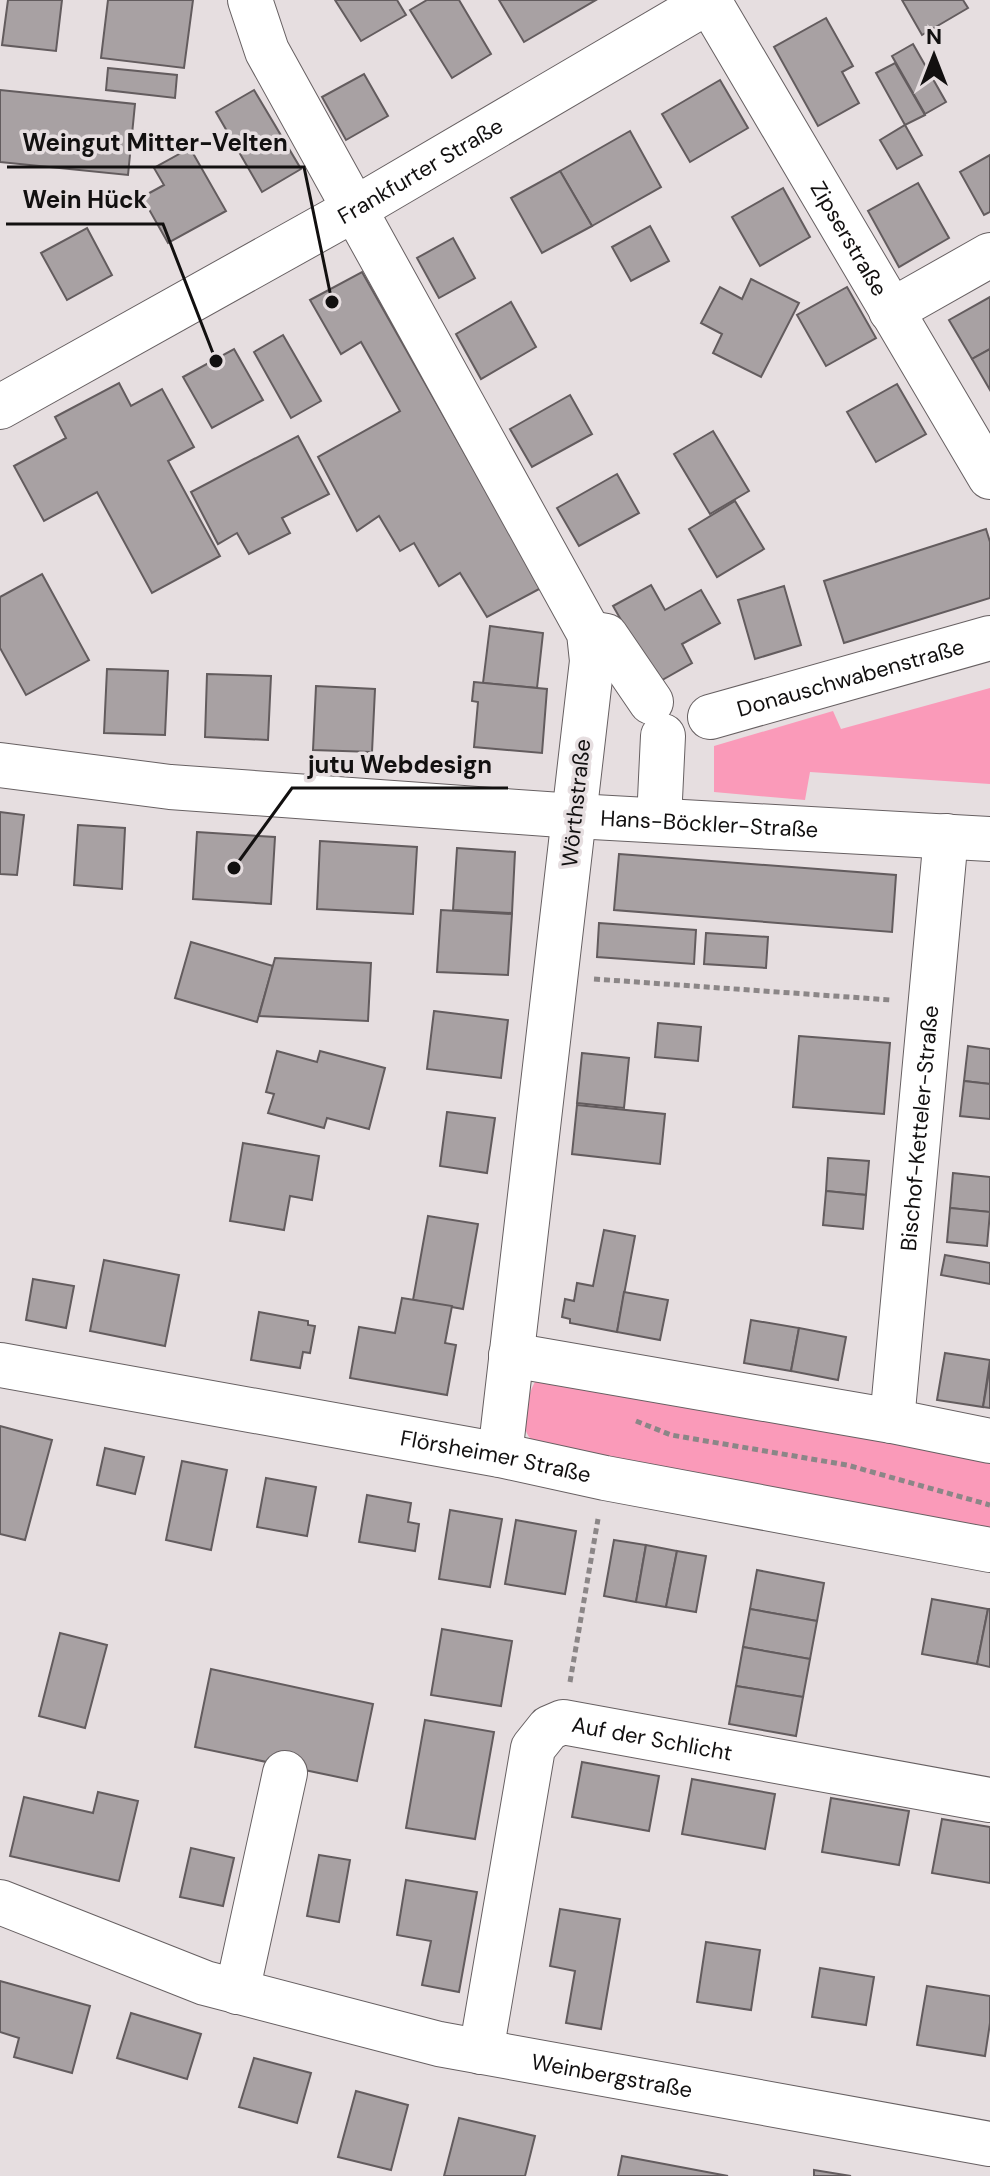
<svg xmlns="http://www.w3.org/2000/svg" width="990" height="2176" viewBox="0 0 990 2176" font-family="'DM Sans',sans-serif">
<style>
.green{fill:#fa9ab9}
.building{fill:#a8a1a3;stroke:#635c5e;stroke-width:2}
.lines{fill:none;stroke-linecap:round;stroke-linejoin:round}
.minor-casing{stroke:#676062;stroke-width:46}
.path{stroke:#8b8687;stroke-width:5;stroke-dasharray:6 4;stroke-linecap:butt}
.minor{stroke:#fff;stroke-width:44}
.labels{text-anchor:middle;dominant-baseline:central;stroke-width:7;stroke-linejoin:round;paint-order:stroke}
.street-label{font-size:22px;fill:#121010;stroke:#e6dee0}
.leader{fill:none;stroke:#121010;stroke-width:3}
.callout-dot{fill:#121010;stroke:#e6dee0;stroke-width:3}
.callout-label{font-size:24px;text-anchor:middle;font-weight:bold;fill:#121010;stroke:#e6dee0;stroke-width:7;stroke-linejoin:round;paint-order:stroke}
</style>
<rect width="100%" height="100%" fill="#e6dee0"/>
<g class="green">
<path d="M990,688V784L810,772L805,800L714,792V746L833,711L841,729Z"/>
<path d="M536,1380L990,1457V1529L535,1442C516,1433 527,1395 536,1380Z"/>
</g>
<g class="building">
<path d="M8,0H62L56,51L2,45Z"/>
<path d="M108,0H193L184,68L101,58Z"/>
<path d="M335,0H397L406,15L361,41Z"/>
<path d="M427,0H459L491,54L452,78L410,10Z"/>
<path d="M499,0H596L524,42Z"/>
<path d="M902,0H963L968,8L922,35Z"/>
<path d="M826,18L853,66L842,72L859,103L818,126L774,47Z"/>
<path d="M913,44L946,102L925,114L892,56Z"/>
<path d="M895,63L925,115L905,125L876,73Z"/>
<path d="M108,68L177,75L175,98L106,90Z"/>
<path d="M364,74L388,116L346,140L322,97Z"/>
<path d="M720,80L748,128L690,162L662,114Z"/>
<path d="M0,90L135,104L128,175L0,162Z"/>
<path d="M254,90L301,169L262,192L216,112Z"/>
<path d="M905,125L922,155L897,169L880,140Z"/>
<path d="M630,131L661,187L592,226L560,171Z"/>
<path d="M190,148L226,211L168,243L142,197L164,185L154,168Z"/>
<path d="M990,155V212L984,215L960,172Z"/>
<path d="M560,171L592,226L542,253L511,198Z"/>
<path d="M918,183L949,238L899,267L868,211Z"/>
<path d="M783,188L810,237L760,266L732,217Z"/>
<path d="M650,226L669,261L631,281L612,247Z"/>
<path d="M87,228L112,275L67,300L41,253Z"/>
<path d="M453,238L475,278L439,298L417,258Z"/>
<path d="M362,272L541,588L487,617L460,573L439,586L414,543L400,551L379,516L357,531L318,457L400,411L361,342L341,354L310,300Z"/>
<path d="M751,279L799,303L761,377L713,353L722,334L701,323L720,287L742,299Z"/>
<path d="M847,287L876,338L826,366L797,315Z"/>
<path d="M990,297V349L972,359L949,320Z"/>
<path d="M511,302L536,347L481,379L456,334Z"/>
<path d="M283,335L321,401L291,418L254,352Z"/>
<path d="M234,349L263,400L212,428L183,377Z"/>
<path d="M990,349V390L972,359Z"/>
<path d="M119,383L131,406L162,389L194,447L168,461L220,556L152,593L97,492L44,521L14,466L66,438L55,417Z"/>
<path d="M897,384L926,434L876,462L847,412Z"/>
<path d="M570,395L592,434L532,467L510,429Z"/>
<path d="M713,431L749,491L710,514L674,454Z"/>
<path d="M298,436L329,494L282,518L290,533L249,554L237,533L218,544L191,492Z"/>
<path d="M617,474L639,513L579,546L557,508Z"/>
<path d="M735,501L764,549L717,577L689,529Z"/>
<path d="M986,529L990,542V598L844,643L824,581Z"/>
<path d="M42,574L89,660L26,695L0,648V597Z"/>
<path d="M651,585L665,610L701,590L720,623L682,644L692,663L657,683L613,606Z"/>
<path d="M784,586L801,645L755,659L738,600Z"/>
<path d="M490,626L543,633L537,688L483,683Z"/>
<path d="M107,669L168,671L165,735L104,733Z"/>
<path d="M207,674L271,676L268,740L205,737Z"/>
<path d="M474,682L547,689L542,753L474,747L478,702L472,701Z"/>
<path d="M316,686L375,689L372,752L313,750Z"/>
<path d="M0,812L24,815L17,875L0,874Z"/>
<path d="M78,825L125,828L122,889L74,885Z"/>
<path d="M197,832L275,837L271,904L193,899Z"/>
<path d="M320,841L417,847L413,914L317,909Z"/>
<path d="M457,848L515,852L512,913L453,910Z"/>
<path d="M619,854L896,875L892,932L614,910Z"/>
<path d="M441,910L512,914L508,975L437,972Z"/>
<path d="M599,923L696,930L694,964L597,957Z"/>
<path d="M706,933L768,937L766,968L704,964Z"/>
<path d="M191,942L273,966L257,1022L175,998Z"/>
<path d="M275,958L371,963L368,1021L259,1016Z"/>
<path d="M434,1011L508,1020L501,1078L427,1069Z"/>
<path d="M658,1023L701,1027L698,1061L655,1057Z"/>
<path d="M799,1036L890,1043L884,1114L793,1107Z"/>
<path d="M968,1046L990,1049V1084L964,1081Z"/>
<path d="M277,1051L317,1062L320,1051L385,1068L369,1129L327,1118L324,1128L268,1113L274,1094L266,1092Z"/>
<path d="M582,1053L629,1058L624,1108L577,1103Z"/>
<path d="M964,1081L990,1084V1119L960,1116Z"/>
<path d="M577,1105L665,1114L660,1164L572,1154Z"/>
<path d="M447,1112L495,1118L487,1173L440,1166Z"/>
<path d="M243,1143L319,1156L312,1200L290,1196L284,1230L230,1221Z"/>
<path d="M828,1158L869,1161L866,1195L826,1191Z"/>
<path d="M953,1173L990,1177V1212L950,1208Z"/>
<path d="M826,1191L866,1195L863,1229L823,1225Z"/>
<path d="M950,1208L990,1212L987,1246L947,1242Z"/>
<path d="M428,1216L478,1224L463,1309L413,1300Z"/>
<path d="M604,1230L635,1236L617,1332L570,1323V1319L562,1317L565,1299L574,1301L577,1283L593,1286Z"/>
<path d="M945,1255L990,1263V1284L941,1275Z"/>
<path d="M104,1260L179,1275L165,1346L90,1331Z"/>
<path d="M33,1279L74,1286L66,1328L26,1320Z"/>
<path d="M624,1292L668,1300L660,1340L617,1332Z"/>
<path d="M402,1298L452,1306L445,1343L456,1345L447,1395L350,1378L359,1327L395,1333Z"/>
<path d="M259,1312L308,1321V1325L315,1326L310,1353L303,1352L300,1368L251,1360Z"/>
<path d="M751,1320L799,1328L791,1371L744,1363Z"/>
<path d="M799,1328L846,1337L838,1380L791,1371Z"/>
<path d="M945,1353L990,1360L983,1407L937,1400Z"/>
<path d="M990,1366V1408L983,1407Z"/>
<path d="M0,1426L52,1440L25,1540L0,1534Z"/>
<path d="M105,1448L144,1457L135,1494L97,1485Z"/>
<path d="M182,1461L227,1470L211,1550L166,1540Z"/>
<path d="M266,1478L316,1487L307,1536L257,1527Z"/>
<path d="M367,1495L411,1503L408,1522L419,1524L415,1551L359,1542Z"/>
<path d="M450,1510L502,1519L490,1587L439,1579Z"/>
<path d="M516,1520L576,1531L565,1594L505,1584Z"/>
<path d="M614,1540L646,1545L636,1602L604,1596Z"/>
<path d="M646,1545L677,1551L666,1607L636,1602Z"/>
<path d="M677,1551L706,1556L696,1612L666,1607Z"/>
<path d="M757,1570L824,1583L817,1621L750,1609Z"/>
<path d="M932,1599L988,1609L977,1664L922,1654Z"/>
<path d="M750,1609L817,1621L810,1659L743,1647Z"/>
<path d="M988,1609H990V1667L977,1664Z"/>
<path d="M442,1629L512,1641L501,1706L431,1695Z"/>
<path d="M60,1633L107,1645L85,1728L39,1716Z"/>
<path d="M743,1647L810,1659L803,1697L736,1686Z"/>
<path d="M211,1669L373,1704L357,1781L195,1747Z"/>
<path d="M736,1686L803,1697L796,1736L729,1724Z"/>
<path d="M425,1720L494,1732L475,1839L406,1828Z"/>
<path d="M582,1762L659,1776L649,1831L572,1817Z"/>
<path d="M692,1779L775,1794L765,1849L682,1834Z"/>
<path d="M98,1792L138,1801L119,1881L10,1856L24,1797L93,1813Z"/>
<path d="M831,1798L909,1811L899,1865L822,1852Z"/>
<path d="M942,1819L990,1827V1883L932,1873Z"/>
<path d="M191,1848L234,1858L223,1906L180,1897Z"/>
<path d="M319,1855L350,1860L339,1922L307,1916Z"/>
<path d="M406,1880L477,1892L459,1992L422,1985L431,1941L397,1935Z"/>
<path d="M560,1909L620,1919L601,2029L566,2023L575,1971L550,1966Z"/>
<path d="M706,1942L760,1950L751,2010L697,2002Z"/>
<path d="M820,1968L874,1977L866,2025L812,2017Z"/>
<path d="M0,1981L90,2006L72,2073L14,2057L19,2038L0,2032Z"/>
<path d="M927,1986L990,1996V2023L985,2056L917,2045Z"/>
<path d="M131,2013L201,2034L187,2079L117,2058Z"/>
<path d="M254,2058L311,2073L297,2123L239,2107Z"/>
<path d="M356,2091L408,2105L391,2170L338,2157Z"/>
<path d="M459,2118L535,2136L525,2176H444Z"/>
<path d="M622,2156L728,2176H618Z"/>
<path d="M814,2170L851,2176H814Z"/>
</g>
<g class="lines">
<g class="minor-casing">
<g id="minor">
<path d="M250,0L267,51L589,633L592,661L500,1455"/>
<path id="s1" d="M709,1L990,477"/>
<path d="M891,311L990,255"/>
<path id="s2" d="M0,407L353,210L711,0"/>
<path d="M589,633L606,636L651,702"/>
<path id="s3" d="M710,717L990,638"/>
<path id="s4" d="M0,765L170,787L575,816L990,839"/>
<path d="M659,820L663,736"/>
<path d="M511,1355L892,1421L990,1441"/>
<path id="s5" d="M0,1365L500,1455L605,1478L990,1550"/>
<path id="s6" d="M892,1421L946,836"/>
<path id="s7" d="M0,1902L205,1983L439,2044L990,2144"/>
<path d="M237,1992L285,1773"/>
<path id="s8" d="M481,2052L533,1748L549,1728L563,1722L990,1800"/>
</g>
</g>
<g class="path">
<path d="M594,979L891,1000"/>
<path d="M636,1421L671,1435L847,1465L990,1505"/>
<path d="M570,1682L598,1519"/>
</g>
<use href="#minor" class="minor"/>
</g>
<g class="labels">
<g class="street-label">
<text stroke="none"><textPath href="#s2" startOffset="482">Frankfurter Straße</textPath></text>
<text stroke="none"><textPath href="#s1" startOffset="276">Zipserstraße</textPath></text>
<text stroke="none"><textPath href="#s3" startOffset="146">Donauschwabenstraße</textPath></text>
<text transform="translate(576 803) rotate(-84)">Wörthstraße</text>
<text stroke="none"><textPath href="#s4" startOffset="712">Hans-Böckler-Straße</textPath></text>
<text stroke="none"><textPath href="#s6" startOffset="294">Bischof-Ketteler-Straße</textPath></text>
<text stroke="none"><textPath href="#s5" startOffset="504">Flörsheimer Straße</textPath></text>
<text stroke="none"><textPath href="#s8" startOffset="440">Auf der Schlicht</textPath></text>
<text stroke="none"><textPath href="#s7" startOffset="638">Weinbergstraße</textPath></text>
</g>
</g>
<path class="leader" d="M332 302L304 167H7M216 361L163 224H6M234 868L292 788H508"/>
<g class="callout-dot">
<circle cx="332" cy="302" r="8"/>
<circle cx="216" cy="361" r="8"/>
<circle cx="234" cy="868" r="8"/>
</g>
<g class="callout-label">
<text x="155" y="151">Weingut Mitter-Velten</text>
<text x="85" y="208">Wein Hück</text>
<text x="400" y="773">jutu Webdesign</text>
</g>
<g transform="translate(934 56)" stroke="#e6dee0" stroke-width="6" paint-order="stroke">
<path d="M0-6L14 30L0 20L-14 30Z" fill="#121010"/>
<text y="-12" font-size="22" font-weight="bold" text-anchor="middle" fill="#121010">N</text>
</g>
</svg>
